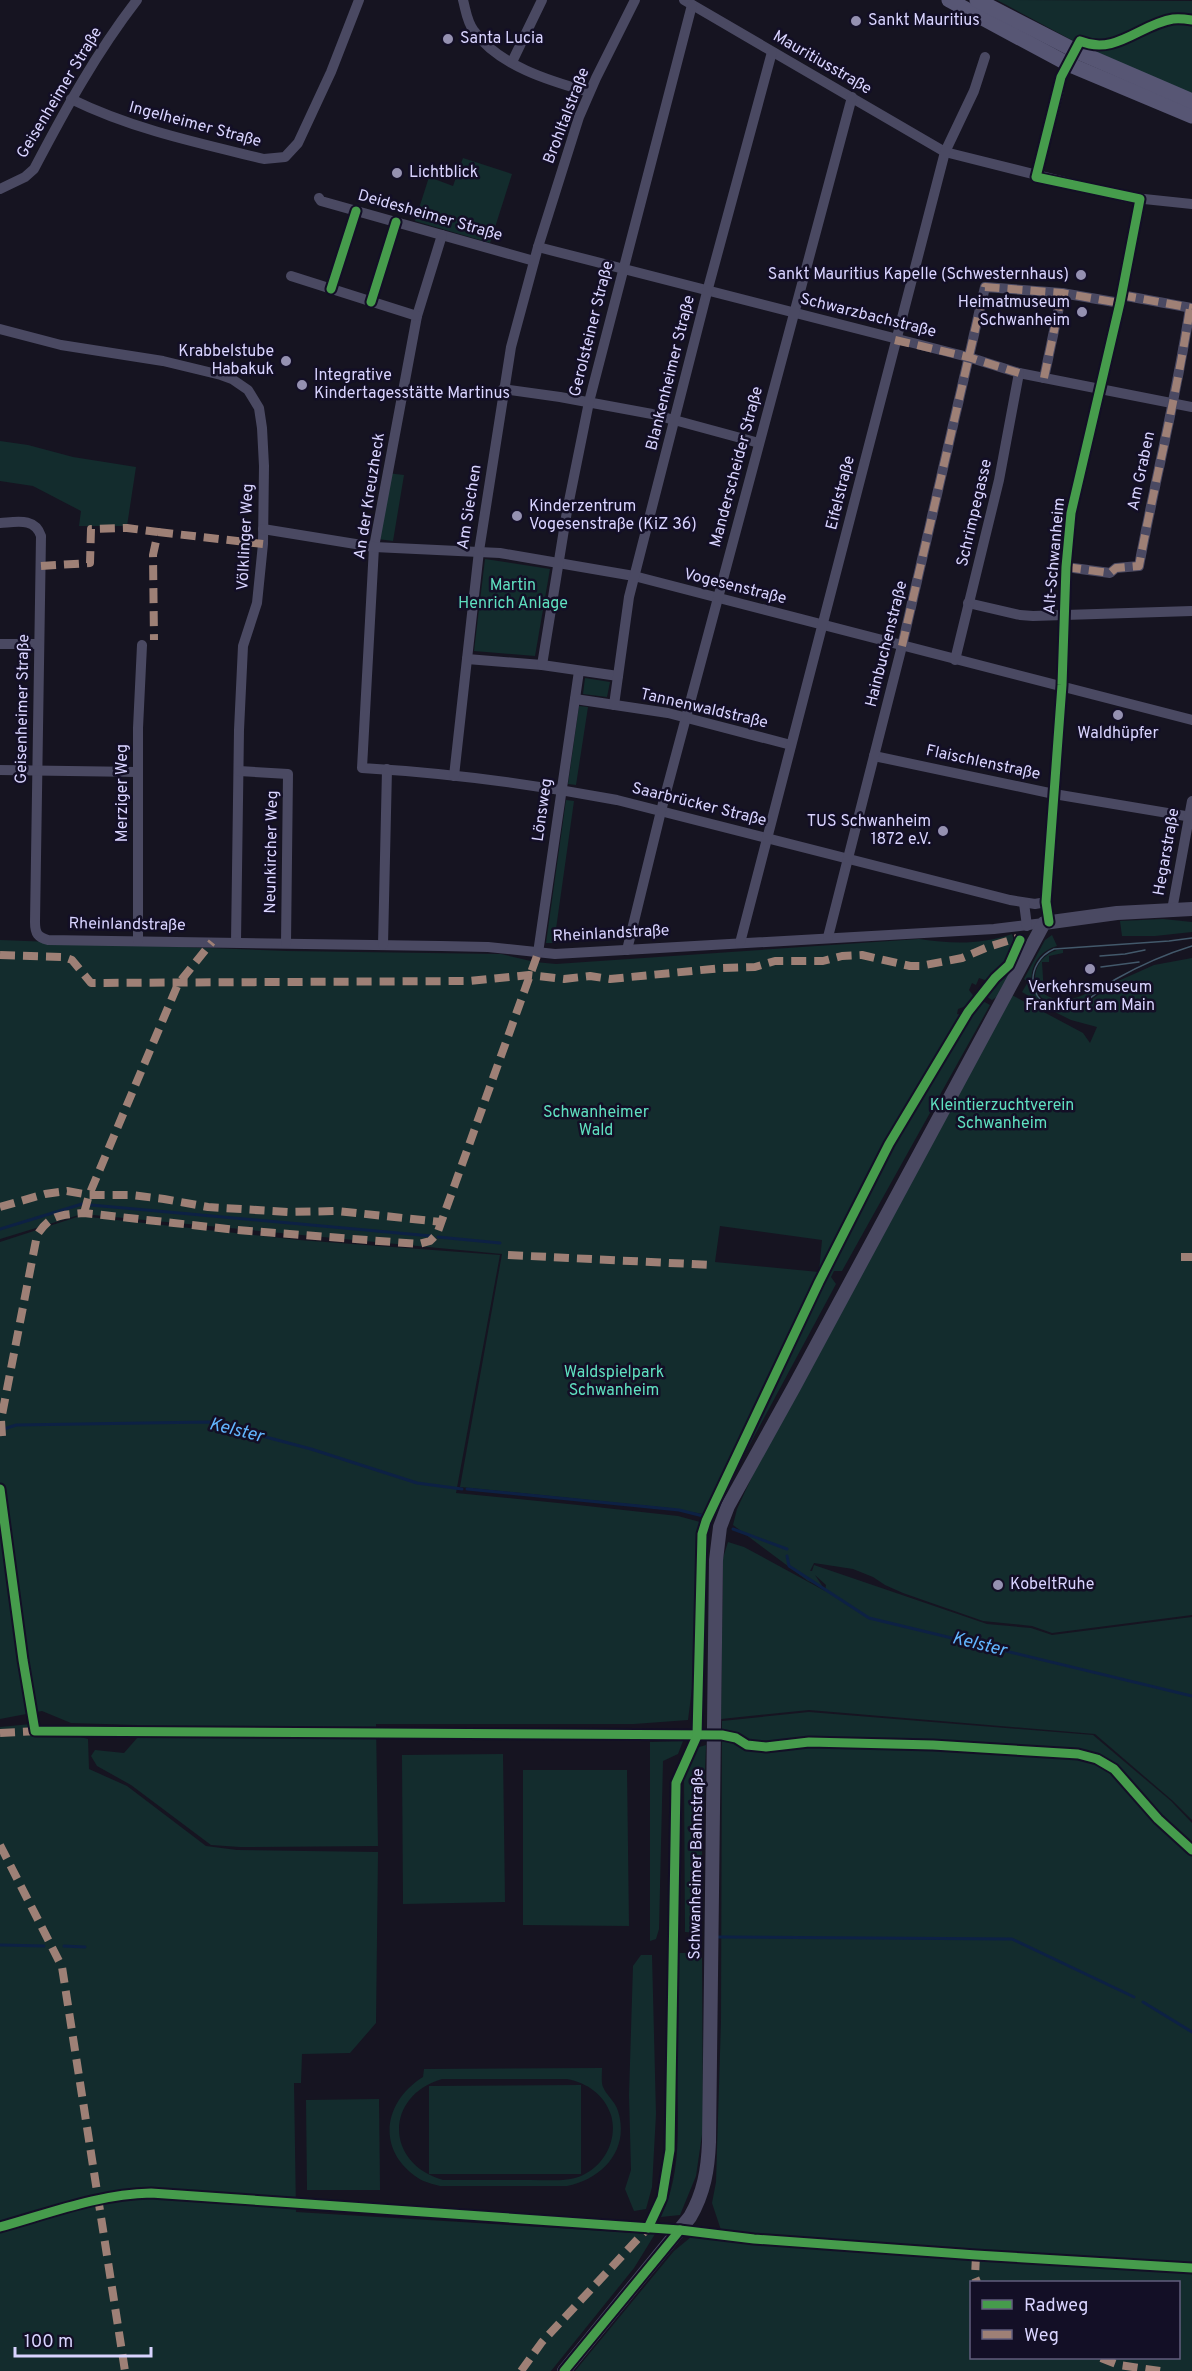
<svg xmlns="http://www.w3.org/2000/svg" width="1192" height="2371" viewBox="0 0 1192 2371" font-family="Overpass,sans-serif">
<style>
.green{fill:#132c2d;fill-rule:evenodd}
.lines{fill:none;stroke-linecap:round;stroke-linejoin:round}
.stream{stroke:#0d2144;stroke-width:3}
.minor{stroke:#4a4962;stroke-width:10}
.tertiary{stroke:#4a4962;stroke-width:14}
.secondary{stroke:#575674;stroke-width:15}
.tram{stroke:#43596b;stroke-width:1.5}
.quiet{stroke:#9e8076;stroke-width:8;stroke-dasharray:15 8;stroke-linecap:butt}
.cycleway-casing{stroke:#130f26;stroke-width:13}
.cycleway{stroke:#469c4c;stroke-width:9}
.poi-dot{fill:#9591b1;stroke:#130f26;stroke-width:2}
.labels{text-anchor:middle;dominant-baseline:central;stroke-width:5;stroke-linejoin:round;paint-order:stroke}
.poi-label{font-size:16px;fill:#d9d4ff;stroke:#130f26;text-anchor:start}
.street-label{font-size:16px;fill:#d9d4ff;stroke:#130f26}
.park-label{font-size:16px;fill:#5fe0c0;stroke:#130f26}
.water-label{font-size:18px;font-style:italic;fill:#62b6ff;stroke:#130f26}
</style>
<rect width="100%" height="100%" fill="#161421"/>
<g class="green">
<path d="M997,0L1192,1V96L1135,74Z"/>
<path d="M463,158L512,174L490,243L415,221L429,177L453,186Z"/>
<path d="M0,441L28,445L73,457L136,467L127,526H79L81,511L33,486L0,481Z"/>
<path d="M387,473L404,475L393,541L378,539Z"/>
<path d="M485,559L550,569L535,656L474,651Z"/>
<path d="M585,678L610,682L607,697L583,694Z"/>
<path d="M579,706L588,707L576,785L568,784Z"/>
<path d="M566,800L574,801L554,943H546Z"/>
<path d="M1163,919L1192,922V932L1155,936H1122L1120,921Z"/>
<path d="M1012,934L1016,947L1010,959L1018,961L998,996L992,1000L984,995L983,988L985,980L979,978L976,985L972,983L969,990L975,998L969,1005L958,1009L957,1014L963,1015L975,1009L981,1000L990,1005L842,1271H834L831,1277L836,1284L736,1470L728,1482L724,1480L720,1485L726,1489L714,1516L669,1508L460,1487L502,1254L82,1214L0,1239V940L287,951L501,954L535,962L556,964L919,939C953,944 979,945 1012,934ZM720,1226L822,1240L819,1272L715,1262Z"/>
<path d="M1052,935L1057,946C1028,954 1023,989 1046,1006L1022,992L1028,982L1024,979L1045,940Z"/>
<path d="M1057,950H1063V953L1049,956V962H1042L1044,994C1061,1005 1078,999 1094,989V982H1102L1104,985C1094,992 1084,1002 1073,1006C1037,1019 1017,964 1057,950Z"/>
<path d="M1192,958V1615L1052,1633L1032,1626L983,1621L903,1593L885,1585L873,1577L853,1569L814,1563L810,1571H812L814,1565L987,1624L1031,1628L1052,1635L1192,1617V1820L1173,1801L1095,1734L809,1710L721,1719L723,1558L728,1542L744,1547L825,1591L826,1585L815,1575L823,1587L808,1581L733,1525L737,1509L757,1466L1010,994L1083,1033L1090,1043L1097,1027L1071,1020L1055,1012L1070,1011L1080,1008L1116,982L1154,965Z"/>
<path d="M80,1216L299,1240L500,1255L456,1493L578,1505L678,1516L700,1522L701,1525L696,1657L688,1720L634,1724H376L378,1846L240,1847L211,1845L131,1785L97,1766L91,1756L95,1750L124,1753L138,1737L137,1725L71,1723L42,1711L0,1719V1242Z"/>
<path d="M809,1712L1093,1735L1171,1801L1192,1823V2371H575L674,2251L691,2237L724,2239L712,2203L716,2182L721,2021L722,1721ZM972,2282H1178V2358H972Z"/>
<path d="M31,1724L88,1739L89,1769L127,1786L206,1846L237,1850L378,1852L376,2023L350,2053L302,2054L301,2083H294L296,2212L655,2234L634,2268L551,2371H0V1727Z"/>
<path d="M683,1741L678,1754L663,1761L659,1929L656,1939L650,1941V1742Z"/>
<path d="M706,1745L699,1933L685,1932L684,1779L696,1748Z"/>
<path d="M503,1754L505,1902L403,1904L402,1755Z"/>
<path d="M523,1770H627L629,1926L523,1925Z"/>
<path d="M676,1953H696L702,1958L703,2128L696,2176L680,2215L661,2217C682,2173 678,2124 677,2077C677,2036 677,1994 676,1953Z"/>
<path d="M641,1955H652L656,2114L652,2187L646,2209L634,2211L625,2189L631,2170L629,2095L633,1966Z"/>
<path d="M602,2068C602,2074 601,2082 603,2087C607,2096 615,2101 618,2111C630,2149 603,2179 567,2186H440C433,2184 424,2182 418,2178C376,2150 383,2102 423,2077L424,2069ZM442,2079H567C587,2083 604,2094 611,2115C618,2139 605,2166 581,2176C566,2182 547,2180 531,2180C501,2180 472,2180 443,2180C385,2164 384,2096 442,2079Z"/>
<path d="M581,2085V2174H429V2086Z"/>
<path d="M379,2099L380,2190H307L306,2100Z"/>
</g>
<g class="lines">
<g class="stream">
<path d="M91,1205L431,1236"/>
<path d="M0,1229L82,1204"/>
<path d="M438,1237L500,1243"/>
<path d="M4,1429L16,1425L209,1422L311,1449L417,1483L462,1489"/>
<path d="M467,1489L679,1510L703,1516"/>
<path d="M733,1529L787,1549"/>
<path d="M787,1556L789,1566L869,1618L1192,1696"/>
<path d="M718,1937L1012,1939L1134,1997"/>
<path d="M0,1945L44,1946"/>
<path d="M64,1946L85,1947"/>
<path d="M1143,2002L1192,2032"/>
</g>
<g class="minor">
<path d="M463,0C466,11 467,22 474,31C499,66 550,81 589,92"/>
<path d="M684,0L945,152L1125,197L1192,204"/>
<path d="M512,62L542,0"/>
<path d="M71,99C132,129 198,143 264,159L285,157L298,143L331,72L359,0"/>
<path d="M1036,177L1059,90"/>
<path d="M0,189L25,177L34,169C65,110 96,53 137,0"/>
<path d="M319,198L321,201L534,261"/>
<path d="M442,235L417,316L374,547L362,768C447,773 533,784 617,800L1010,900L1035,904L1046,902"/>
<path d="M538,247L968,357L1019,373L1192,407"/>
<path d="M291,276L417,316"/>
<path d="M1121,295L1192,308"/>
<path d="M0,329L61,345L163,361L221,375L232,379L248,390L259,408L262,428L264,466L263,544L257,603L243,646L239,730L236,942"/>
<path d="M1044,378L1062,293"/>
<path d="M503,389L560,397L652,414L759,443"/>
<path d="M0,523C16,522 35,517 41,536L35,922C35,934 38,937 48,940L441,946L488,947L555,954L994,929L1044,923"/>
<path d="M263,529L374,547L500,553L634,576L1192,720"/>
<path d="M1066,567L1110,573L1116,568L1139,566C1155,480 1177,395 1190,308"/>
<path d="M968,603L1020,615L1033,616L1192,611"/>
<path d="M0,644H39"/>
<path d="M467,659L542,665L618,676"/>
<path d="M955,660L999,480L1019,373"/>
<path d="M542,665L567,511L589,402L692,5"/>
<path d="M575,699L668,713L791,745"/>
<path d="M614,705L629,597L707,292L772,52"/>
<path d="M874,756L1054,794L1192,817"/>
<path d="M0,770L138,772"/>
<path d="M239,771L288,774L286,943"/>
<path d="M454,776L479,551L511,347L538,247L579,117L596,78L635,0"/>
<path d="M1024,903L1027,926"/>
<path d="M1172,910L1192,801"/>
<path d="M1049,922L1046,902L1062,685L1066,567L1071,513L1120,303L1140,199"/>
<path d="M828,937L902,646L985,287L1062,293L1120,303"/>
<path d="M138,941V728L142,645"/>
<path d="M740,943L945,152L974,91L985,57"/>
<path d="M383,945L387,769"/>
<path d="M627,950L661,811L852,97"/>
<path d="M538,953L579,671"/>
</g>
<path class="tertiary" d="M564,2371L690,2217C704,2193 708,2169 709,2142L716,1560L720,1527L728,1506L794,1387L1044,923L1117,913L1192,909"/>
<g class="secondary">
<path d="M949,0L1068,64L1192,116"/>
<path d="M977,0L1076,51L1192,101"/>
</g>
<g class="tram">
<path d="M1192,938L1169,941L1054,949C1024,962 1026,1005 1060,1009C1081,1012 1098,989 1116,979C1139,966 1166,954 1192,946"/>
<path d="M1100,956L1125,954L1145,950"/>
<path d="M1101,967L1139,962"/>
</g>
<g class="quiet">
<path d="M1121,295L1192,308"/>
<path d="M895,340L968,357L1019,373"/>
<path d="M1044,378L1062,293"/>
<path d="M158,532L263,544"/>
<path d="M41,566L90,563L91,529L127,528L158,532L153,555L154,640"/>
<path d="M1066,567L1110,573L1116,568L1139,566C1155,480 1177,395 1190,308"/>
<path d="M902,646L985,287L1062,293L1120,303"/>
<path d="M0,955L64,957L72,960L91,983L469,981L529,975L564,979L590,976L610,979L722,968L755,967L775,961H823L842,956L862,955L910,966H920L962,958L988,947L1017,938"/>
<path d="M0,1207L45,1194L67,1191L89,1195H131L164,1199L208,1207L288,1212L337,1211L441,1222"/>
<path d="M84,1213L89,1195L178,984L212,942"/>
<path d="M508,1255L712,1265"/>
<path d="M1181,1257H1192"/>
<path d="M2,1436L1,1420L37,1235C51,1214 60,1215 84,1213L237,1230L419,1244L430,1241L437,1234L538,953"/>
<path d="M0,1733L40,1731"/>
<path d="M0,1845L62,1967L125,2371"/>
<path d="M976,2255L975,2277L977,2282"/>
<path d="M1101,2358L1119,2365L1160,2371"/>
<path d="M521,2371L542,2342L648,2228"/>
</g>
<g class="cycleway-casing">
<g id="cycleway">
<path d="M331,289L356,211"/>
<path d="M371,302L396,222"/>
<path d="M1049,922L1046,902L1062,685L1066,567L1071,513L1120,303L1140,199L1036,177L1061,77L1080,41C1116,56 1140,24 1173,19C1179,18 1186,19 1192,20"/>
<path d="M0,1489L23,1660L35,1731L722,1735L736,1738L747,1745L766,1747L809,1742L933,1745L1078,1754L1097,1759L1114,1769L1158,1819L1192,1850"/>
<path d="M0,2227C50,2213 99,2194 151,2193L680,2230L754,2239L976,2255L1192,2268"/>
<path d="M648,2228L662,2198L670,2150L676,1783L697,1736L702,1534L706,1521L819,1282L889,1144L968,1012L995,978L1009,965L1020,940"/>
<path d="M564,2371L680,2230"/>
</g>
</g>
<use href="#cycleway" class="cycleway"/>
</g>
<g class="poi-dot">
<circle cx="856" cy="21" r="6"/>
<circle cx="448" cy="39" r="6"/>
<circle cx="397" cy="173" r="6"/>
<circle cx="1081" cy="275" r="6"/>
<circle cx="1082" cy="312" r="6"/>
<circle cx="286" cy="361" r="6"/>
<circle cx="302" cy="385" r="6"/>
<circle cx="517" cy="516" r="6"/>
<circle cx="1118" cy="715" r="6"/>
<circle cx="943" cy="831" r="6"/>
<circle cx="1090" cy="969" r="6"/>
<circle cx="998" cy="1585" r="6"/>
</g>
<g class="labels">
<g class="poi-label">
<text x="868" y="21">Sankt Mauritius</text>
<text x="460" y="39">Santa Lucia</text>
<text x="409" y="173">Lichtblick</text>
<text x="1069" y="275" text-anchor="end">Sankt Mauritius Kapelle (Schwesternhaus)</text>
<text x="1070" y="303" text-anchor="end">Heimatmuseum<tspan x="1070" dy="18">Schwanheim</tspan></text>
<text x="274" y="352" text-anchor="end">Krabbelstube<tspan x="274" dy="18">Habakuk</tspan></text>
<text x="314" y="376">Integrative<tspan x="314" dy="18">Kindertagesstätte Martinus</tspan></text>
<text x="529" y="507">Kinderzentrum<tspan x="529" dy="18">Vogesenstraße (KiZ 36)</tspan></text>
<text x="1118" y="734" text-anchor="middle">Waldhüpfer</text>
<text x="931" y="822" text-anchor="end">TUS Schwanheim<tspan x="931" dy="18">1872 e.V.</tspan></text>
<text x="1090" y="988" text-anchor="middle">Verkehrsmuseum<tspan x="1090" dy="18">Frankfurt am Main</tspan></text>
<text x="1010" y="1585">KobeltRuhe</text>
</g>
<g class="street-label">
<text transform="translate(822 63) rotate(30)">Mauritiusstraße</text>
<text transform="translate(60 93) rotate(-59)">Geisenheimer Straße</text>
<text transform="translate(567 116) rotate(-69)">Brohltalstraße</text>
<text transform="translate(195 125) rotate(15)">Ingelheimer Straße</text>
<text transform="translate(430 216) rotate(16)">Deidesheimer Straße</text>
<text transform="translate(868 316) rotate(14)">Schwarzbachstraße</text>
<text transform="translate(592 329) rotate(-76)">Gerolsteiner Straße</text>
<text transform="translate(671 373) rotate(-76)">Blankenheimer Straße</text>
<text transform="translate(737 467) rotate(-75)">Manderscheider Straße</text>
<text transform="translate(1142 471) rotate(-78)">Am Graben</text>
<text transform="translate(841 493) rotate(-76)">Eifelstraße</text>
<text transform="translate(370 496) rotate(-81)">An der Kreuzheck</text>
<text transform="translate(470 507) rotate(-81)">Am Siechen</text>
<text transform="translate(975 513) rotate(-77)">Schrimpegasse</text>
<text transform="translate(246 537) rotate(-87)">Völklinger Weg</text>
<text transform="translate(1055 556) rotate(-85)">Alt-Schwanheim</text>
<text transform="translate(735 587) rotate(14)">Vogesenstraße</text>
<text transform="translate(887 644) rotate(-76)">Hainbuchenstraße</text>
<text transform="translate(23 709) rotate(-89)">Geisenheimer Straße</text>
<text transform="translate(704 709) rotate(13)">Tannenwaldstraße</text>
<text transform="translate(983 763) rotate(12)">Flaischlenstraße</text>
<text transform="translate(123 793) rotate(-90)">Merziger Weg</text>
<text transform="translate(699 805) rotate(14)">Saarbrücker Straße</text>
<text transform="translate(543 810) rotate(-82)">Lönsweg</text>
<text transform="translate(272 852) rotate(-89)">Neunkircher Weg</text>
<text transform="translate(1167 852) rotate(-80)">Hegarstraße</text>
<text transform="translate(127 925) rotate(1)">Rheinlandstraße</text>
<text transform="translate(611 934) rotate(-3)">Rheinlandstraße</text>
<text transform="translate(697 1864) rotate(-89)">Schwanheimer Bahnstraße</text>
</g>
<g class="park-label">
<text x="513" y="586">Martin<tspan x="513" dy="18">Henrich Anlage</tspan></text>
<text x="1002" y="1106">Kleintierzuchtverein<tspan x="1002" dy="18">Schwanheim</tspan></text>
<text x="596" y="1113">Schwanheimer<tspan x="596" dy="18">Wald</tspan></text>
<text x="614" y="1373">Waldspielpark<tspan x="614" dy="18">Schwanheim</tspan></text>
</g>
<g class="water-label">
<text transform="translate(236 1431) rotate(14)">Kelster</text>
<text transform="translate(979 1645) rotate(14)">Kelster</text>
</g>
</g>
<rect x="970" y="2281" width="210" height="78" fill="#130f26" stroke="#625e7d" stroke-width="1.5"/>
<rect x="982" y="2300" width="30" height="9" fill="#469c4c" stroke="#625e7d" stroke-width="1.5"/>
<text x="1024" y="2311" font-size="18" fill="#d9d4ff">Radweg</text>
<rect x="982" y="2330" width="30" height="9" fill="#9e8076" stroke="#625e7d" stroke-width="1.5"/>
<text x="1024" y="2341" font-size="18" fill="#d9d4ff">Weg</text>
<path d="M15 2347v9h136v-9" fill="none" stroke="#d9d4ff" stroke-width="3"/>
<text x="24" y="2347" font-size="18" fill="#d9d4ff" stroke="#130f26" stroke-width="4.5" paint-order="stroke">100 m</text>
</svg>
